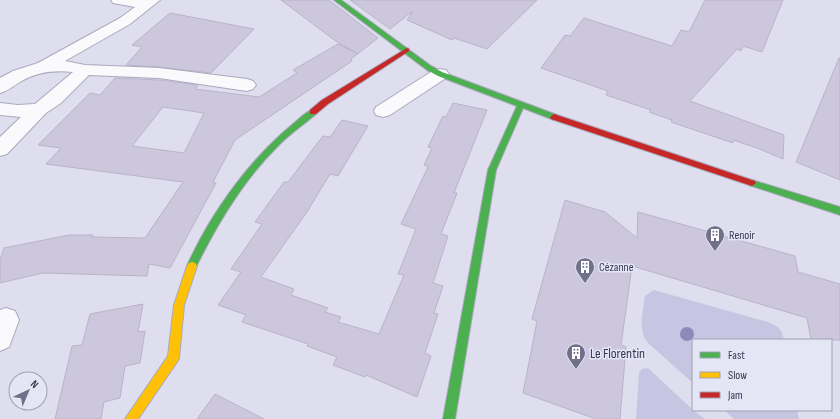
<svg xmlns="http://www.w3.org/2000/svg" width="840" height="419" viewBox="0 0 840 419" font-family="'Sofia Sans Condensed',sans-serif">
<style>
.green{fill:#c6c6e3}
.building{fill:#cdc7dd;stroke:#bab3c8;fill-rule:evenodd}
.lines{fill:none;stroke-linecap:round;stroke-linejoin:round}
.street-casing{stroke:#aaa9be;stroke-width:2}
.fast-casing{stroke:#aaa9be;stroke-width:2}
.slow-casing{stroke:#aaa9be;stroke-width:2}
.jam-casing{stroke:#aaa9be;stroke-width:2}
.street{fill:#fafafc;fill-rule:evenodd}
.fast{fill:#4caf50;fill-rule:evenodd}
.slow{fill:#ffc107;fill-rule:evenodd}
.jam{fill:#c62828;fill-rule:evenodd}
.tree{fill:#8e89bb}
.labels{text-anchor:middle;dominant-baseline:central;stroke-width:3;stroke-linejoin:round;paint-order:stroke}
.poi-label{font-size:12px;fill:#373554;stroke:#e5e6f5;text-anchor:start}
.near-poi-label{font-size:14px;fill:#373554;stroke:#e5e6f5;text-anchor:start}
</style>
<rect width="100%" height="100%" fill="#dedeee"/>
<g class="green">
<path d="M654,290L768,322C778,326 782,329 784,340H693V383L648,343C637,330 643,312 645,296Z"/>
<path d="M648,368L693,410L705,419H636L639,373L642,369Z"/>
<path d="M724,410H797L799,419H734Z"/>
</g>
<g class="building">
<path d="M281,0H329L378,38L351,59L352,61L235,140L213,182L216,183L170,268L149,264L147,276L43,273L0,283V260L4,248L69,235H93L92,237L145,238L183,182L46,164L61,148L38,145L90,93L100,95L115,78L159,80L198,85L195,89L259,97L297,73L293,70L338,44L358,54L337,42ZM163,107L204,113L184,153L132,146Z"/>
<path d="M350,0H537L487,49L454,38L452,40L407,20L413,11L390,29Z"/>
<path d="M705,0H783L762,52L743,46L741,51L737,49L690,101L784,135L783,159L757,148L733,140V143L671,122L672,120L649,112L651,110L606,95L608,91L541,68L565,35L570,36L584,18L672,46L681,30L689,32Z"/>
<path d="M170,13L254,29L211,73L159,67L126,65L142,47L132,45Z"/>
<path d="M839,58H840V180L796,162Z"/>
<path d="M453,103L487,110L454,193H457L441,234L448,236L433,283L443,286L434,313L438,314L425,353L431,356L417,397L366,375L365,377L333,365L337,357L307,346L308,344L242,322L246,315L218,305L241,272L231,269L262,224L255,222L284,182H288L323,136L330,137L342,120L368,126L338,176L330,174L307,212L261,277L294,289L291,295L328,308L325,312L341,317L338,322L379,334L404,275L398,274L416,229L401,224L428,167L424,165L432,148L428,147L443,116L446,117Z"/>
<path d="M565,200L605,212L637,238L638,212L795,256L798,272L840,284V340H811L807,318L632,266L621,345L626,347L620,419H596L523,393L537,321L532,319Z"/>
<path d="M143,304L138,332L145,331L140,363L125,366L120,398L104,402L101,419H55L72,346L82,345L90,314Z"/>
<path d="M215,394L264,419H197Z"/>
</g>
<g class="lines">
<g class="street-casing">
<g id="street">
<path d="M111,0H160L130,24L65,61L85,65L159,68L247,79L253,81L256,85L253,89L247,91L159,78L89,75L61,103L46,113L7,154L0,156V137L21,117L0,115V103L18,105L35,104L73,72C54,70 36,72 20,82C13,86 8,91 0,93V78L13,71L38,63L120,18L135,7L113,3Z"/>
<path d="M440,69L446,70L449,74L446,78L390,115L383,117L376,115L374,111L376,107L434,70Z"/>
<path d="M6,308L15,311L19,320L9,347L0,351V310Z"/>
</g>
</g>
<g class="fast-casing">
<g id="fast">
<path d="M334,0H341L431,66L442,72L557,115L558,117L554,120L523,108L496,170L455,419H443L488,170L517,106L438,76L427,70Z"/>
<path d="M313,109L316,110V114C303,125 288,135 276,148C242,182 216,226 195,269L192,270L189,269L187,266C210,214 249,160 293,124C299,119 306,112 313,109Z"/>
<path d="M752,180L840,207V215L749,185L748,183Z"/>
</g>
</g>
<g class="slow-casing">
<path id="slow" d="M192,262L195,263L197,266L184,305L179,358L177,362L138,419H125L168,356L174,305L187,266L189,263Z"/>
</g>
<g class="jam-casing">
<g id="jam">
<path d="M407,48L409,49V51L328,104L316,114H310V110L322,100Z"/>
<path d="M554,114L755,181L756,183L752,186L551,119L550,117Z"/>
</g>
</g>
<use href="#street" class="street"/>
<use href="#fast" class="fast"/>
<use href="#slow" class="slow"/>
<use href="#jam" class="jam"/>
</g>
<circle class="tree" cx="687" cy="334" r="7"/>
<defs>
<g id="building-pin" transform="scale(1)"><path d="M0 17L-7.5 6A9.5 9.5 0 1 1 7.5 6Z" fill="#71708a" stroke="#e5e6f5"/><path d="M-4-6H4V6H1V3H-1V6H-4ZM-2.5-4.3h1.7v1.8h-1.7ZM.8-4.3h1.7v1.8H.8ZM-2.5-1h1.7V.8h-1.7ZM.8-1h1.7V.8H.8Z" fill="#fff"/></g>
</defs>
<g fill-rule="evenodd">
<use href="#building-pin" x="715" y="235"/>
<use href="#building-pin" x="585" y="267"/>
<use href="#building-pin" x="576" y="353"/>
</g>
<g class="labels">
<g class="poi-label">
<text x="729" y="235">Renoir</text>
<text x="599" y="267">Cézanne</text>
</g>
<g class="near-poi-label">
<text x="590" y="353">Le Florentin</text>
</g>
</g>
<rect x="692" y="339" width="140" height="72" fill="#e5e6f5" stroke="#9f9fb5"/>
<rect x="700" y="352" width="20" height="6" fill="#4caf50" stroke="#9f9fb5"/>
<text x="728" y="359" font-size="12" fill="#373554">Fast</text>
<rect x="700" y="372" width="20" height="6" fill="#ffc107" stroke="#9f9fb5"/>
<text x="728" y="379" font-size="12" fill="#373554">Slow</text>
<rect x="700" y="392" width="20" height="6" fill="#c62828" stroke="#9f9fb5"/>
<text x="728" y="399" font-size="12" fill="#373554">Jam</text>
<g transform="translate(28 391) rotate(44)"><circle r="19" fill="#e5e6f5" stroke="#9f9fb5"/>
<path d="M0-3L7 15L0 10L-7 15Z" fill="#71708a"/>
<text y="-6" font-size="11" font-weight="bold" text-anchor="middle" fill="#373554">N</text>
</g>
</svg>
